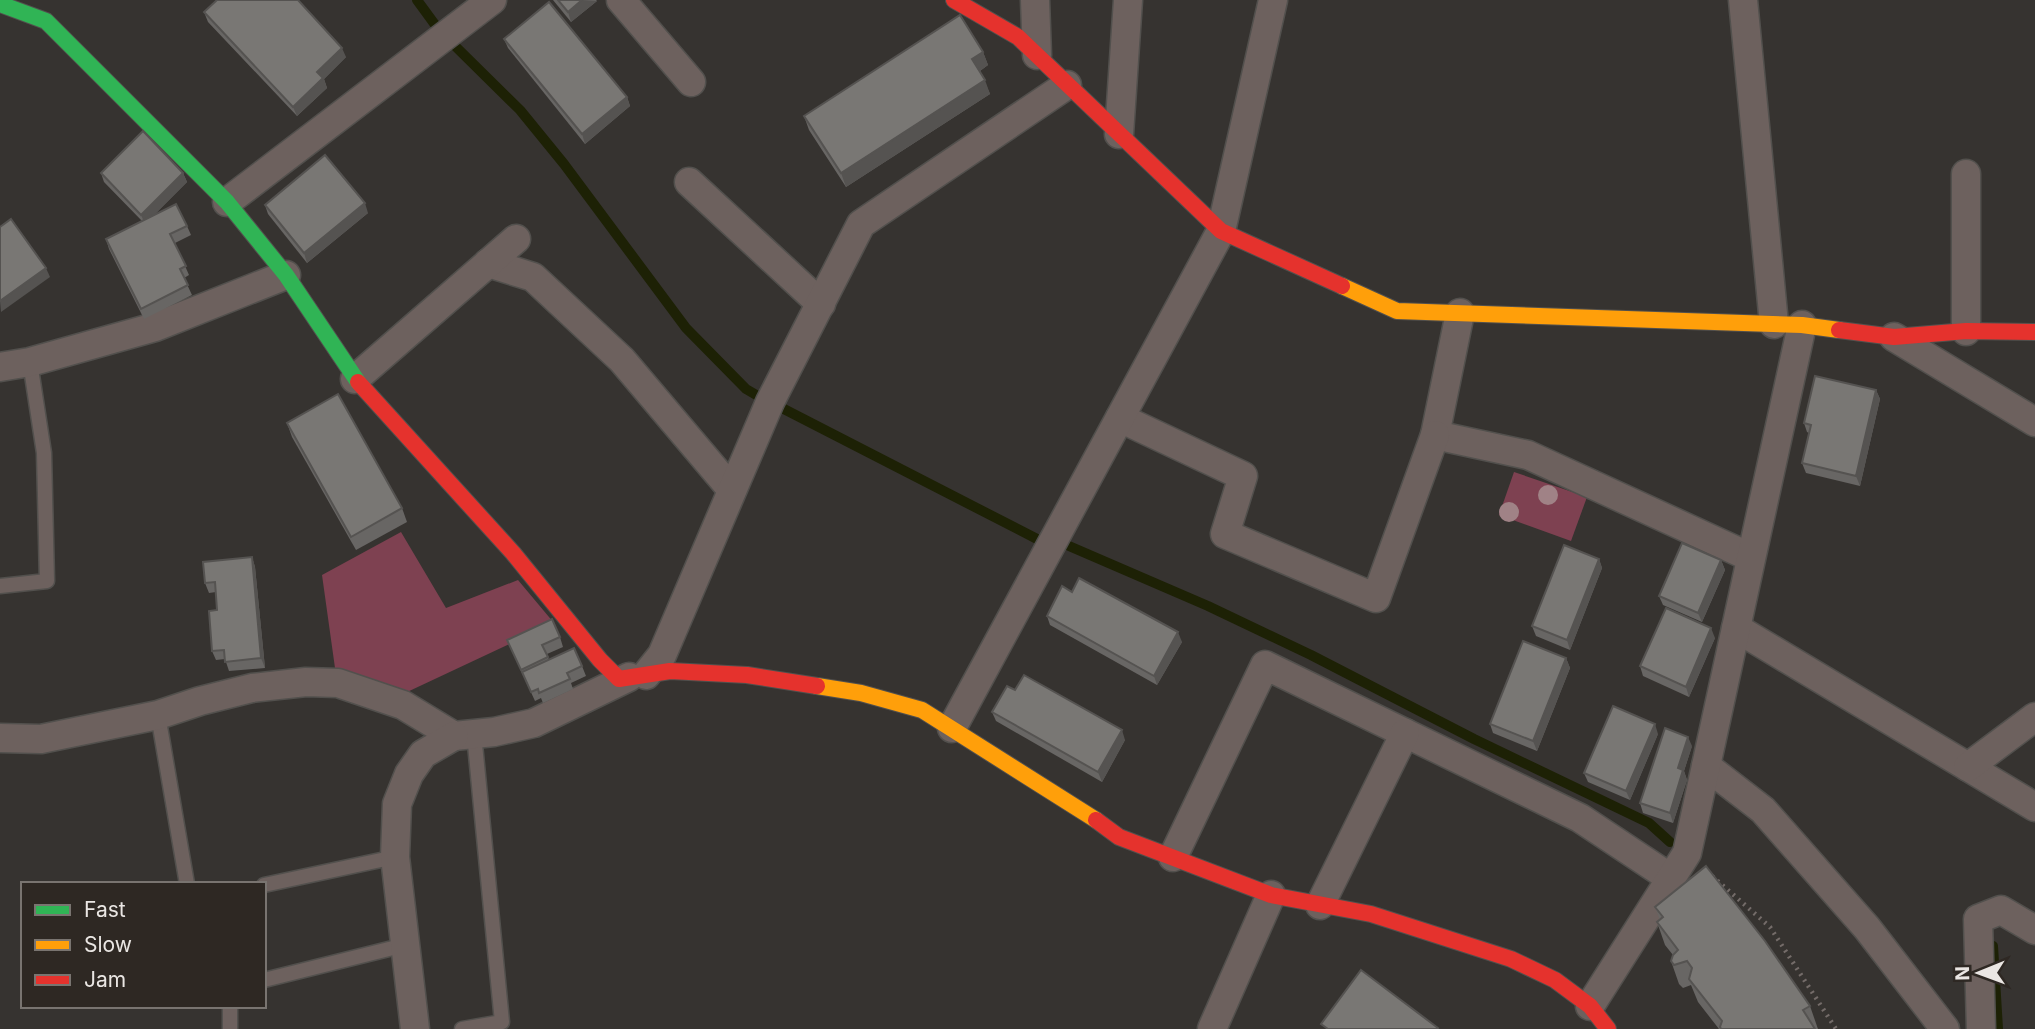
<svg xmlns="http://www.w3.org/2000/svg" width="2035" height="1029" viewBox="0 0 2035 1029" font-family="Inter,sans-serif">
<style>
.green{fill:#7e4151}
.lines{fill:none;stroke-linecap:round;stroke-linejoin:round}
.stream{stroke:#1d2105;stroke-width:10}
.lane-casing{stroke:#52504d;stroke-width:17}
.street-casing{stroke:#52504d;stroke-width:31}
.fast-casing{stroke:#52504d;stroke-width:18}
.slow-casing{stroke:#52504d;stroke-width:18}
.jam-casing{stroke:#52504d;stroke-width:18}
.path{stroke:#746c69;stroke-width:4.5;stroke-dasharray:2 5;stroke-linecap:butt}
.lane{stroke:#6d615e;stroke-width:14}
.street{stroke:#6d615e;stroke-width:28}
.fast{stroke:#30b455;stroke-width:16}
.slow{stroke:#ff9f0a;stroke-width:16}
.jam{stroke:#e5322d;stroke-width:16}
.tree{fill:#a08286}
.wall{fill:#686664}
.shaded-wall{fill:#555351}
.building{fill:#797774;stroke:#555351;stroke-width:2}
</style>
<rect width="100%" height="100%" fill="#363330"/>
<g class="green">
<path d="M1514,472L1587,497L1571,541L1499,515Z"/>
<path d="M401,532L446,608L518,580L554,623L405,693L335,668L322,575Z"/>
</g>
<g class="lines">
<g class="stream">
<path d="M417,0L436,26"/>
<path d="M452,43L520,110L564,164L686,328L746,389L758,396"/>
<path d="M780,407L1039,540"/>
<path d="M1069,546L1208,606L1311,655L1474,739L1649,823L1670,842"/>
<path d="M1993,946L1998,1029"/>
</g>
<g class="lane-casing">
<g id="lane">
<path d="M0,586L47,581L44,453L30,362"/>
<path d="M158,715L187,884"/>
<path d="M264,885L395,857"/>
<path d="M264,980L405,945"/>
<path d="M230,1006V1029"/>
<path d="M462,1029L502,1022L474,734"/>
</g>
</g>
<g class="street-casing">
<g id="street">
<path d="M621,0L691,82"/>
<path d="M1035,0L1037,55"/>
<path d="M1743,0L1774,324"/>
<path d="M1119,134L1128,0"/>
<path d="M1966,174V331"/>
<path d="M689,182L821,304"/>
<path d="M227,202L492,0"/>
<path d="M488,263L533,277L622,360L732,490"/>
<path d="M1460,313L1435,435L1528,455L1750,557"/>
<path d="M1894,337L2035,422"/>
<path d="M0,367L30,362L155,327L286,275"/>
<path d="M355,379L516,239"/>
<path d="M1120,418L1243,476L1225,534L1376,598L1435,435"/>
<path d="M1736,628L2035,807"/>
<path d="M646,675L662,655L770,402L861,224L1067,85"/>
<path d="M952,728L1221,231L1273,0"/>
<path d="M0,738L41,739L158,715L200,701L252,688L306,682L338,683L403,705L454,736L494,732L534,723L629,677"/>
<path d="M1706,766L1763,810L1867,928L1945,1029"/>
<path d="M1968,767L2035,717"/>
<path d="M1173,857L1265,665L1580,818L1672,879"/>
<path d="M1320,905L1405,733"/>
<path d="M1590,1006L1687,853L1802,325"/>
<path d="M415,1029L395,857L397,804L409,774L423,754L454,736"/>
<path d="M1212,1029L1271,895"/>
<path d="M1981,1029L1978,919L2001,910L2035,930"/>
</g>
</g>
<g class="fast-casing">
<path id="fast" d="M0,4L46,21L227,202L286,275L358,382"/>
</g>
<g class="slow-casing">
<g id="slow">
<path d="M1342,286L1397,311L1802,325L1839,330"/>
<path d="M817,686L861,693L922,710L1096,820"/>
</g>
</g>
<g class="jam-casing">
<g id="jam">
<path d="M954,0L1018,37L1221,231L1342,286"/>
<path d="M1839,330L1894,337L1966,331L2035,332"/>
<path d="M358,382L513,553L600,660L619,679L670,671L747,675L817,686"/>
<path d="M1096,820L1119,837L1271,895L1371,914L1511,959L1555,980L1590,1006L1608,1029"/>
</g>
</g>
<path class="path" d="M1712,876L1770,927L1836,1029"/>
<use href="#lane" class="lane"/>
<use href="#street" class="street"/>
<use href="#fast" class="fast"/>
<use href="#slow" class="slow"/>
<use href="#jam" class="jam"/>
</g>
<g class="tree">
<circle cx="1548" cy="495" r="10"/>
<circle cx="1509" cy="512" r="10"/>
</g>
<g class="wall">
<path d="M553,0H596L597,1L571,22Z"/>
<path d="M204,12L346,57L324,79L327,88L297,116L208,22Z"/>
<path d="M504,39L627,97L630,106L585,144L508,48Z"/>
<path d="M983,52L988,65L980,71L990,94L846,187L809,130L804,116Z"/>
<path d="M101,173H183L187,182L153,216L187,226L191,235L175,243L189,275L184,278L192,295L144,319L109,249L106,239L142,221L104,182Z"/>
<path d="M265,205L368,213L307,263L268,214Z"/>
<path d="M1876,390L1880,399L1860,486L1806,473L1802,463L1809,433L1807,432L1804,423Z"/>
<path d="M287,423L402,508L407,522L356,550L292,437Z"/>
<path d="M252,557L255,567L265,668L229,671L225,659L216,660L212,651L217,610L216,592L209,593L205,583Z"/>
<path d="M1599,559L1602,568L1570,650L1536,636L1532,626Z"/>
<path d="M1721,560L1725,570L1702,622L1663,605L1659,596Z"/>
<path d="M1072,592L1182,642L1157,685L1050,625L1047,616Z"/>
<path d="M560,637L563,647L547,654L549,660L582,666L586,676L571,683L573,689L543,703L541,698L535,701L507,640Z"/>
<path d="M1715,638L1689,697L1643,676L1640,666Z"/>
<path d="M1566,658L1570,668L1537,751L1493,733L1490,724Z"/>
<path d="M1015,690L1125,740L1102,782L996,721L992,712Z"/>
<path d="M1658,734L1630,800L1588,782L1584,773Z"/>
<path d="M1692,746L1684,771L1687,780L1673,823L1643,813L1640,803Z"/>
<path d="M1655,907L1810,1006L1818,1029H1719L1698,1002L1691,985L1683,988L1679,984L1671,961L1673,955L1665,945L1657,922L1660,920Z"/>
</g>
<g class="shaded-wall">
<path d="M582,0L597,1L571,22L568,12Z"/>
<path d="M342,48L346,57L324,79L327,88L297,116L293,107L317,72Z"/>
<path d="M983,52L988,65L977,73L972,59Z"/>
<path d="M985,80L990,94L846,187L841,173Z"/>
<path d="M627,97L630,106L585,144L582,134Z"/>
<path d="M183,173L187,182L145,224L141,215Z"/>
<path d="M365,203L368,213L307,263L304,253Z"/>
<path d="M46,268L50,277L1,312L0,301Z"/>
<path d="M1876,390L1880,399L1860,486L1856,476Z"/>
<path d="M252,557L255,567L265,668L261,658Z"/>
<path d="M1599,559L1602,568L1570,650L1567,640Z"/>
<path d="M1721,560L1725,570L1702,622L1698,613Z"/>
<path d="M1711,628L1715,638L1689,697L1686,687Z"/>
<path d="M1178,632L1182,642L1157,685L1154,676Z"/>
<path d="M1566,658L1570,668L1537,751L1533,741Z"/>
<path d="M1655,724L1658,734L1630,800L1626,791Z"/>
<path d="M1122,730L1125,740L1102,782L1098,772Z"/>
<path d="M1688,737L1692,746L1684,771L1687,780L1673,823L1670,813L1678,768Z"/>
</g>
<g class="building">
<path d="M217,0H298L342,48L317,72L323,78L293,107L204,12Z"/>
<path d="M558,0H582L568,12Z"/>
<path d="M549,2L627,97L582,134L504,39Z"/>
<path d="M960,15L983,52L972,59L985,80L841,173L804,116Z"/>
<path d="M143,131L183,173L141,215L101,173Z"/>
<path d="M325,155L365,203L304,253L265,205Z"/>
<path d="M176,204L187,226L170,234L186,266L180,269L188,285L141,309L106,239Z"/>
<path d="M11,219L46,268L0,301V227Z"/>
<path d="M1815,376L1876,390L1856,476L1802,463L1811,425L1804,423Z"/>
<path d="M338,394L402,508L351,537L287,423Z"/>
<path d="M1682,543L1721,560L1698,613L1659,596Z"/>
<path d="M1564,545L1599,559L1567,640L1532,626Z"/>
<path d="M252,557L261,658L225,662L224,650L212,651L209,611L217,610L215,582L205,583L203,562Z"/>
<path d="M1079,578L1178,632L1154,676L1047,616L1062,586L1072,592Z"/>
<path d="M1666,608L1711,628L1686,687L1640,666Z"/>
<path d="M552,619L560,637L542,645L548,657L521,670L507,640Z"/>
<path d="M1523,641L1566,658L1533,741L1490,724Z"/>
<path d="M574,648L582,666L567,673L570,679L539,693L538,689L531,692L522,672Z"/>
<path d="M1024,675L1122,730L1098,772L992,712L1007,686L1015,690Z"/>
<path d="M1613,706L1655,724L1626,791L1584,773Z"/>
<path d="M1665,728L1688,737L1678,768L1683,770L1670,813L1640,803Z"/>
<path d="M1706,866L1765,941L1810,1006L1803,1010L1815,1029H1721L1720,1027L1722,1021L1689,979L1692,968L1687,961L1674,965L1671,961L1673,955L1678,950L1657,922L1663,917L1655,907Z"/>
<path d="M1361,970L1438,1028L1437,1029H1328L1321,1024Z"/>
</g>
<rect x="21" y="882" width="245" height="126" fill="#2e2823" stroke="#797470" stroke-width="2"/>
<rect x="35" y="905" width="35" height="10" fill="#30b455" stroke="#797470" stroke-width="2"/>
<text x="84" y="917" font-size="21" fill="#eae6e3">Fast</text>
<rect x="35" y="940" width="35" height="10" fill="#ff9f0a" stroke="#797470" stroke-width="2"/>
<text x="84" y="952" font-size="21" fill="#eae6e3">Slow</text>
<rect x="35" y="975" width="35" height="10" fill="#e5322d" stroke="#797470" stroke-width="2"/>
<text x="84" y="987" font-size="21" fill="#eae6e3">Jam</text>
<g transform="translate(1979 973) rotate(269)" stroke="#2e2823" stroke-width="5" paint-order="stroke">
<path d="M0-5L12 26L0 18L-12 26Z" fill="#eae6e3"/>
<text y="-10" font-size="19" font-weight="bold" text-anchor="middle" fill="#eae6e3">N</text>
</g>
</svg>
